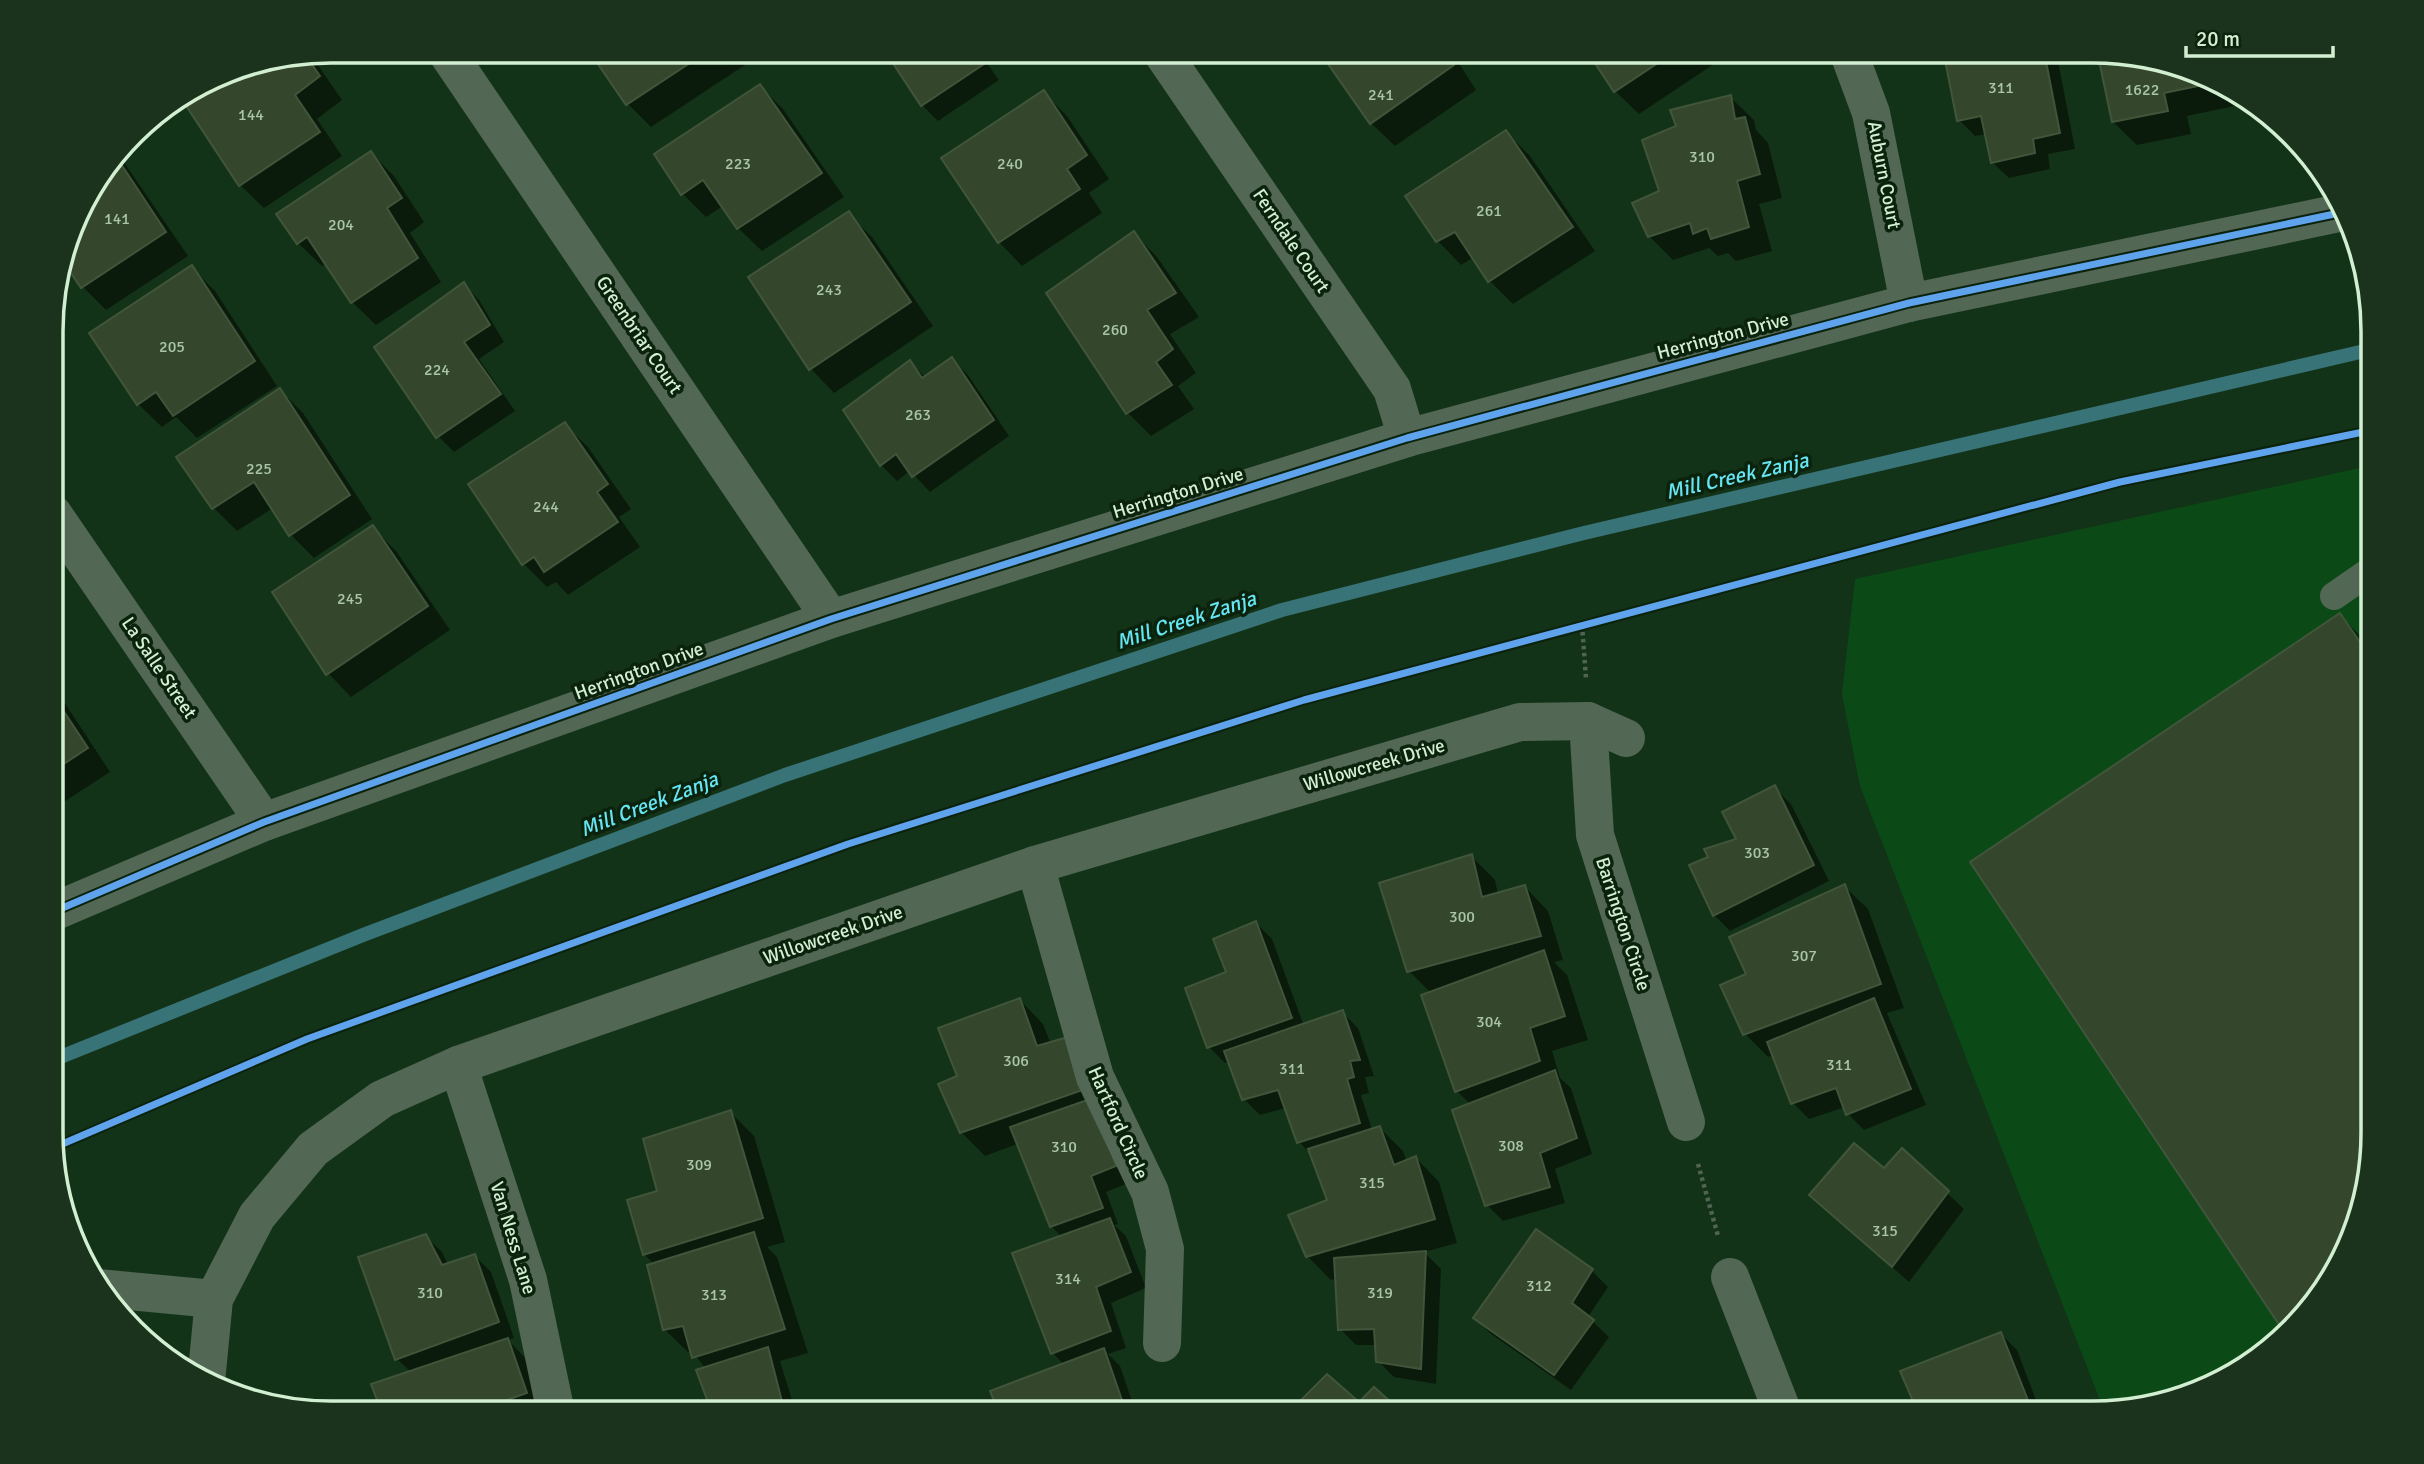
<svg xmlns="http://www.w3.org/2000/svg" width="2424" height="1464" viewBox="0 0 2424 1464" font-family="Signika,sans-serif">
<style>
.built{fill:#0b4916}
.shadow{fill:#0007}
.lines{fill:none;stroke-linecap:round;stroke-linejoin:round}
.stream{stroke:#387377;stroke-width:14}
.building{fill:#34472c;stroke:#41553b;stroke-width:2}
.path{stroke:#516453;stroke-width:4.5;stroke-dasharray:3.5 3.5;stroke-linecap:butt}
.service{stroke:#526754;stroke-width:28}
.minor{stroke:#526754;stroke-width:38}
.cycleway-casing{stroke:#0b220d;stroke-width:11}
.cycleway{stroke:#60a3ed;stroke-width:7}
.labels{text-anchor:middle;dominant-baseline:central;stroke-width:7;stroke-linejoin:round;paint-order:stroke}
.number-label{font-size:16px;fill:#aac5a8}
.street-label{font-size:19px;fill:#d2efd2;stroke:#0b220d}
.water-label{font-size:21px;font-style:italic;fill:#66e6f4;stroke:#0b220d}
.rim{fill:none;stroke:#d2efd2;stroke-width:3.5}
</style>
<rect width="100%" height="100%" fill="#133318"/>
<path class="built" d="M2373,465V1151L2336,1274L2291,1332L2234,1376L2105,1413L1860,786L1842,694L1855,579Z"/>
<g class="shadow">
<path d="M591,51H740L748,63L651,127L628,104Z"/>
<path d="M887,51H978L999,80L938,121L922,105Z"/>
<path d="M1321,51H1451L1476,90L1395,146L1371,123Z"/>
<path d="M1589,51H1723L1726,56L1639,114L1615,91Z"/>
<path d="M1966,51H2056L2075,149L2048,154L2050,169L2009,178L1992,162L1987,134L1975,136L1959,120Z"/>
<path d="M311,55L342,100L317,119L342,156L264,208L240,185L183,98L224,72Z"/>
<path d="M2166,60L2234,88L2242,96L2244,104L2187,116L2191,134L2137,145L2113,122Z"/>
<path d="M760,86L783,109L844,197L762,251L738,228L723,206L706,217L683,194Z"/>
<path d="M1044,93L1067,116L1109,179L1089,193L1102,213L1022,266L999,242L943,159Z"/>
<path d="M1730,97L1754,120L1756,130L1768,143L1782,198L1759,204L1772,251L1736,261L1728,253L1718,256L1709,248L1673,260L1649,236L1678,127Z"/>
<path d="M1506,132L1530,156L1595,251L1513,304L1490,281L1474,257L1461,265L1438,241Z"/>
<path d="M371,153L394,176L424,222L410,233L441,282L376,325L352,302L327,263L322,266L298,243Z"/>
<path d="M119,155L188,256L106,310L83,287L67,264L61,268L80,206Z"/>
<path d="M848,214L872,237L933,326L834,393L811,369L751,278Z"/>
<path d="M1134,233L1157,257L1199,317L1170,334L1196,373L1178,386L1194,409L1151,436L1128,413Z"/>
<path d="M191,267L215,291L277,386L197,438L176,417L162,427L138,404Z"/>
<path d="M463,284L479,300L504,342L479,359L515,411L454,452L438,436Z"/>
<path d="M952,359L968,375L1009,436L930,492L910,471L897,481L881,465L845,410L910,362L926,378Z"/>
<path d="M280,390L303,413L372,519L314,558L291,535L273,508L237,531L214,508L179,457Z"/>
<path d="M564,424L588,447L631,509L619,517L640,547L568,595L556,582L547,587L524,564L471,484Z"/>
<path d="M373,528L396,551L450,630L351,697L328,673Z"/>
<path d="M2340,615L2373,649V1151L2336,1274L2288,1334L1973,862Z"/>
<path d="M53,685L110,772L53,809Z"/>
<path d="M1775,788L1791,804L1829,881L1730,931L1714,915L1711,858L1738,840Z"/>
<path d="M1471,856L1495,880L1498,894L1525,887L1548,911L1563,960L1554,962L1567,975L1588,1040L1552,1051L1560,1078L1571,1088L1592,1154L1555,1169L1565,1203L1503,1221L1487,1205L1470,1104L1457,1091L1431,993L1409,971Z"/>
<path d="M1844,886L1868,909L1904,1008L1887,1013L1926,1105L1864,1130L1848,1114L1845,1107L1809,1119L1793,1103L1774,1055L1768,1057L1745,1034L1748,975Z"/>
<path d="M1256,923L1272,939L1304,1026L1342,1012L1358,1028L1374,1076L1365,1077L1369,1093L1361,1095L1372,1130L1380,1128L1403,1151L1407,1162L1416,1158L1439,1182L1457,1243L1424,1252L1441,1269L1436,1384L1394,1377L1378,1361L1377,1345H1356L1340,1329L1337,1278L1331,1280L1307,1256L1329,1201L1312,1155L1299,1142L1286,1108L1260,1115L1244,1099L1230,1061L1225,1063L1209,1047L1228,972Z"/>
<path d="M1020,1000L1043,1024L1051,1044L1071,1038L1131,1182L1106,1192L1118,1224L1114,1225L1126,1236L1146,1288L1111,1303L1126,1348L1108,1354L1120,1366L1136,1413H1001L992,1392L1064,1365L1053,1353L1062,1237L1051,1226L1017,1144L985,1156L961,1132L959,1077Z"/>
<path d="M730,1112L754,1136L785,1242L767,1247L777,1257L808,1353L780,1361L796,1413H692L711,1406L706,1369L692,1351L688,1352L664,1329L654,1264L645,1255L629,1201L660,1192Z"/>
<path d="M1902,1151L1964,1209L1909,1282L1827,1210L1884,1170Z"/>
<path d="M1536,1231L1592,1271L1608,1287L1588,1317L1609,1337L1571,1390L1491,1334L1475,1318Z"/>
<path d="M425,1236L442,1252L448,1264L475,1256L491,1272L514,1338L508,1340L531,1364L549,1413H384L373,1385L411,1372L397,1359Z"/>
<path d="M2001,1334L2017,1350L2041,1413H1920Z"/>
</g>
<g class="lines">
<path class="stream" d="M53,1060L363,935L785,775L1282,610L1584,533L2373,349"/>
</g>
<g class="building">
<path d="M589,51H708L626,105Z"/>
<path d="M885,51H975L984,64L921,106Z"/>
<path d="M1319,51H1444L1454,65L1370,124Z"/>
<path d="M1587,51H1676L1614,92Z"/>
<path d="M1964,51H2044L2060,133L2033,139L2035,153L1991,163L1981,116L1957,121L1945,60L1965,56Z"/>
<path d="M2097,51L2166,60L2218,82L2164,93L2168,111L2112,122Z"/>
<path d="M306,56L320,76L295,95L320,132L239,186L181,98L224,72Z"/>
<path d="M760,84L822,173L737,229L703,180L681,195L654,154Z"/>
<path d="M1044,90L1087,155L1067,169L1080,189L998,243L941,158Z"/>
<path d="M1731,95L1735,119L1745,117L1760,174L1737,181L1749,227L1711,239L1707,228L1693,234L1690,223L1648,237L1632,203L1659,191L1642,140L1676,126L1670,110Z"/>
<path d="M1506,130L1573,227L1488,282L1455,232L1436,242L1405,196Z"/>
<path d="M371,151L402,198L387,208L418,258L351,303L307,237L297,244L276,214Z"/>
<path d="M117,158L166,232L81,288L63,261L80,206Z"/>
<path d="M849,211L911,302L809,370L748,277Z"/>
<path d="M1134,231L1176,293L1147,310L1173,349L1156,362L1172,385L1126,414L1046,293Z"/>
<path d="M192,265L255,361L173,416L156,392L137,405L89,333Z"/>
<path d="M464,282L490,325L464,342L501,394L436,438L374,347Z"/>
<path d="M952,357L994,420L912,477L896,454L880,466L843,410L910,360L922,378Z"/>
<path d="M280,388L350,495L289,536L254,482L212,509L176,457Z"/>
<path d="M565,422L608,484L597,492L618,522L544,572L534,557L522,565L468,484Z"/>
<path d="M373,525L428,606L326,675L272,592Z"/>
<path d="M2340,613L2373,661V1151L2336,1274L2286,1335L1970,862Z"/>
<path d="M53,695L88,748L53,771Z"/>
<path d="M1775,785L1814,865L1713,916L1689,865L1708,857L1704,849L1736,839L1722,812Z"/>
<path d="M1472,854L1482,897L1525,885L1541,936L1407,972L1379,883Z"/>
<path d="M1845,884L1881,984L1743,1035L1720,985L1746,974L1729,937Z"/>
<path d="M1256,921L1292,1018L1207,1048L1185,988L1226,972L1213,939Z"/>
<path d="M1544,950L1565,1016L1530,1028L1540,1061L1455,1092L1421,995Z"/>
<path d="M1020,998L1037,1046L1071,1036L1091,1087L960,1133L938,1084L957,1076L938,1028Z"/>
<path d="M1874,998L1911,1089L1846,1115L1836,1088L1791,1104L1767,1042Z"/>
<path d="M1343,1010L1360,1060L1350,1061L1354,1077L1347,1079L1360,1123L1297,1143L1278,1090L1242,1100L1224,1051Z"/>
<path d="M1555,1070L1577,1138L1540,1153L1550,1187L1485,1206L1452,1110Z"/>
<path d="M1093,1098L1116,1166L1091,1176L1103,1208L1050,1227L1010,1127Z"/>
<path d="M731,1110L763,1218L643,1255L627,1200L657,1191L643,1139Z"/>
<path d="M1380,1126L1394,1165L1416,1156L1435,1219L1306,1257L1288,1215L1327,1200L1308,1149Z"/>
<path d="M1854,1143L1884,1168L1902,1148L1949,1191L1892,1267L1809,1195Z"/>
<path d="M1110,1218L1131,1272L1096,1287L1111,1331L1051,1354L1012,1253Z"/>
<path d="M1536,1229L1593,1269L1572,1303L1594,1320L1554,1375L1473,1318Z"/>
<path d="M754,1232L785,1329L692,1358L683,1326L663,1330L647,1265Z"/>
<path d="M426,1234L442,1265L475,1254L499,1322L395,1360L358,1257Z"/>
<path d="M1426,1251L1421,1369L1376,1362L1374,1329L1338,1330L1334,1258Z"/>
<path d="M2001,1332L2033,1413H1918L1900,1371Z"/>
<path d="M508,1338L527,1393L487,1407L489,1413H382L371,1384Z"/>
<path d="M768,1347L785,1413H687L709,1405L696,1370Z"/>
<path d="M1104,1348L1125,1409L1115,1413H999L990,1391Z"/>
<path d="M1327,1374L1359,1402L1374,1387L1403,1413H1288Z"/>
<path d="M1651,1406L1655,1413H1640Z"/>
</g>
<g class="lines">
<g class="path">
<path d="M1582,625L1586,678"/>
<path d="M53,1148L307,1039L848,844L1304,700L2120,482L2373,430"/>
<path d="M1698,1164L1718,1236"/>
</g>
<path class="service" d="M2334,596L2373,569"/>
<g class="minor">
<path d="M446,51L831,619"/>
<path d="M1161,51L1392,389L1407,438"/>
<path d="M1848,51L1871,113L1909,303"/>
<path d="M53,514L264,822"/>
<path d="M1588,721L1595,835L1686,1122"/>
<path d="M1035,865L1095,1077L1150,1192L1165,1249L1162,1343"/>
<path d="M53,912L264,822L831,619L1407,438L1909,303L2344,212"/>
<path d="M458,1065L528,1280L556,1413"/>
<path d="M1730,1277L1783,1413"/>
<path d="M98,1288L214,1299"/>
<path d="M206,1382L214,1299L257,1216L313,1149L382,1099L458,1065L1035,865L1520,722L1588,721L1626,738"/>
</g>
<g class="cycleway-casing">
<g id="cycleway">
<path d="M53,912L264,822L831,619L1407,438L1909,303L2344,212"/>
<path d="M53,1148L307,1039L848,844L1304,700L2120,482L2373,430"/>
</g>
</g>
<use href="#cycleway" class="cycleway"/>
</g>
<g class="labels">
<g class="number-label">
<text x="2001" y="88">311</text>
<text x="2142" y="90">1622</text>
<text x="1381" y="95">241</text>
<text x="251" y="115">144</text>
<text x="1702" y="157">310</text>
<text x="738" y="164">223</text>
<text x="1010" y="164">240</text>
<text x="1489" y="211">261</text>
<text x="117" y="219">141</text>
<text x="341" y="225">204</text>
<text x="829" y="290">243</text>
<text x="1115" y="330">260</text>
<text x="172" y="347">205</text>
<text x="437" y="370">224</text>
<text x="918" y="415">263</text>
<text x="259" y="469">225</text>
<text x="546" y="507">244</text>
<text x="350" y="599">245</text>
<text x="1757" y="853">303</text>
<text x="1462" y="917">300</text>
<text x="1804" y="956">307</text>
<text x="1489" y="1022">304</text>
<text x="1016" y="1061">306</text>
<text x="1839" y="1065">311</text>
<text x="1292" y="1069">311</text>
<text x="1511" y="1146">308</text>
<text x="1064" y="1147">310</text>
<text x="699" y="1165">309</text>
<text x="1372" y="1183">315</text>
<text x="1885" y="1231">315</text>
<text x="1068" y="1279">314</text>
<text x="1539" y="1286">312</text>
<text x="430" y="1293">310</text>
<text x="1380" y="1293">319</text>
<text x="714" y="1295">313</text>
</g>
<g class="street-label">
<text transform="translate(1884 175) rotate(79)">Auburn Court</text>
<text transform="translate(1291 241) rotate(56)">Ferndale Court</text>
<text transform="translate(639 335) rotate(56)">Greenbriar Court</text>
<text transform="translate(1723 336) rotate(-15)">Herrington Drive</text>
<text transform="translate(1178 493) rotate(-17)">Herrington Drive</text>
<text transform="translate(159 668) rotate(56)">La Salle Street</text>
<text transform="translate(639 671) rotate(-20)">Herrington Drive</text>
<text transform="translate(1374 765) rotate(-16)">Willowcreek Drive</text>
<text transform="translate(1623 924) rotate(72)">Barrington Circle</text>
<text transform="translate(833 935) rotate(-19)">Willowcreek Drive</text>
<text transform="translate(1118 1123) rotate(66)">Hartford Circle</text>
<text transform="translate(513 1238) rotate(73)">Van Ness Lane</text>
</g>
<g class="water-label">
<text transform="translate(1737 476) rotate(-13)">Mill Creek Zanja</text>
<text transform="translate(1186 620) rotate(-18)">Mill Creek Zanja</text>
<text transform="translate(649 804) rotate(-21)">Mill Creek Zanja</text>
</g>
</g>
<path d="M0 0H2424V1464H0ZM331 63H2093A268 268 0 0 1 2361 331V1133A268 268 0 0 1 2093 1401H331A268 268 0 0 1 63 1133V331A268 268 0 0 1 331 63Z" fill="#1b321d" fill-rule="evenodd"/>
<path class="rim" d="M331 63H2093A268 268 0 0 1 2361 331V1133A268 268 0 0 1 2093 1401H331A268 268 0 0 1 63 1133V331A268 268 0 0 1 331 63Z"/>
<path d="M2186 46v10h147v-10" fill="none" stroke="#d2efd2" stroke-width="3.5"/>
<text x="2196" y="46" font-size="21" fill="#d2efd2" stroke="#0b220d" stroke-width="5" paint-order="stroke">20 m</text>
</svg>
